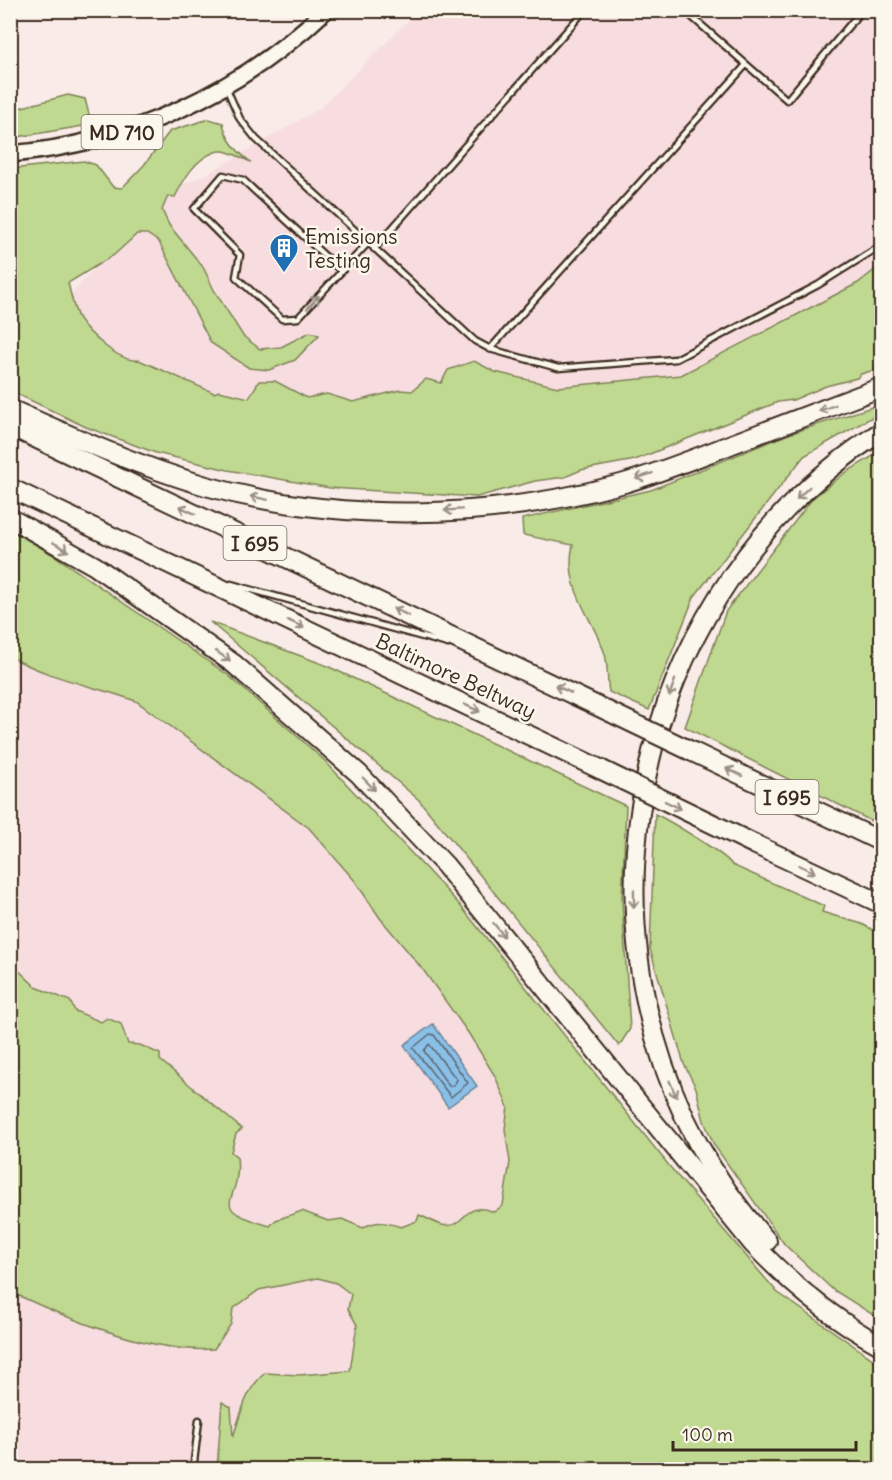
<svg xmlns="http://www.w3.org/2000/svg" width="892" height="1480" viewBox="0 0 892 1480" font-family="Delius,sans-serif">
<style>
.built{fill:#f7dde0}
.green{fill:#c0d990;stroke:#7e8257;stroke-width:1.5}
.water{fill:#8ac0e8;stroke:#6a8497;stroke-width:1.5}
.lines{fill:none;stroke-linecap:round;stroke-linejoin:round}
.shore{stroke:#5b666f;stroke-width:1.5}
.service-casing{stroke:#3b2a1e;stroke-width:9}
.primary-casing{stroke:#3b2a1e;stroke-width:20}
.motorway-casing{stroke:#3b2a1e;stroke-width:22}
.service{stroke:#fbf7ec;stroke-width:4.5}
.primary{stroke:#fbf7ec;stroke-width:15}
.motorway{stroke:#fbf7ec;stroke-width:18}
.motorway-bridge-casing{stroke:#3b2a1e;stroke-width:22;stroke-linecap:butt}
.motorway-bridge{stroke:#fbf7ec;stroke-width:18}
.oneway{stroke:#9b9085}
.labels{text-anchor:middle;dominant-baseline:central;stroke-width:5;stroke-linejoin:round;paint-order:stroke}
.shield{fill:#fbf7ec;stroke:#75685c;stroke-width:1.5}
.shield-label{font-size:20px;font-weight:bold;fill:#3b2a1e}
.poi-label{font-size:21px;fill:#3b2a1e;stroke:#fbf7ec;text-anchor:start}
.street-label{font-size:21px;fill:#3b2a1e;stroke:#fbf7ec}
</style>
<rect width="100%" height="100%" fill="#f9ebe7"/>
<filter id="ink" filterUnits="userSpaceOnUse"><feTurbulence type="fractalNoise" baseFrequency=".0167" numOctaves="2"/><feDisplacementMap in="SourceGraphic" scale="12" xChannelSelector="R" yChannelSelector="G"/><feConvolveMatrix kernelMatrix="1 2 1 2 8 2 1 2 1" color-interpolation-filters="sRGB"/></filter>
<g filter="url(#ink)">
<g class="built">
<path d="M418,11H881V296L618,414L245,410L36,332L165,191L207,174L320,108Z"/>
<path d="M10,581L323,821L448,982L501,1082L519,1141L487,1469H11Z"/>
</g>
<g class="green">
<path d="M68,95L85,99L91,122L83,126L11,138V110Z"/>
<path d="M209,119L223,123C226,140 237,152 251,162C241,158 226,148 215,152C195,159 184,179 175,197L168,196L162,210L169,225L203,267L214,290L243,336L260,349L281,347L310,332L319,335L295,360L269,370L249,368L211,343L159,242L147,234H137L114,255L68,283C71,293 73,309 79,319C89,334 120,363 139,360L214,393L219,391L249,398L259,381H275L307,398L327,394L353,402L400,390L412,391L426,379L441,383L448,370L474,361L495,372L558,387L681,375L858,283L881,265V368L861,374L857,378L826,386L793,400L778,402L635,460L581,470L565,477L535,481L477,497L330,488L228,470L156,453L86,427L11,391V169L84,161L96,165L113,187L122,188L144,165L170,131Z"/>
<path d="M881,404V412L804,456L694,597L649,710L609,692C607,680 608,665 605,654C592,616 563,588 573,545L523,535L522,519L651,490L789,434Z"/>
<path d="M881,451V826L685,727L726,611L813,498L845,473Z"/>
<path d="M11,530L55,556L228,675L324,760L459,904L675,1173L777,1292L881,1365V1469H217L222,1402L231,1407L233,1437C241,1414 245,1390 265,1373L299,1375L350,1371L357,1325L348,1309L351,1294L336,1283L318,1278L259,1290L233,1309L231,1324L214,1349C153,1354 66,1318 11,1292V963L36,987L70,1001L75,1011L101,1022L107,1018L121,1024L128,1044L140,1045L160,1054V1060L242,1129L236,1134L231,1152L237,1157C243,1205 202,1206 270,1226L276,1220L302,1211L328,1221L342,1219L363,1228C376,1220 386,1222 401,1227L417,1221L419,1215C427,1218 435,1223 442,1225C467,1230 461,1199 494,1212L503,1205L510,1162L505,1129L508,1107L495,1076L469,1034L424,971L380,918L355,881L309,828L136,701C94,686 51,679 11,657Z"/>
<path d="M210,622L325,665L626,806L622,902L630,1029L619,1046L419,800Z"/>
<path d="M655,814C668,820 727,855 732,865L824,906L822,912L862,924L881,934V1320L832,1289L785,1245L714,1145L704,1121L696,1088L684,1064L650,949Z"/>
</g>
<path class="water" d="M433,1024L477,1086L448,1107L404,1045Z"/>
<g class="lines">
<g class="shore">
<path d="M430,1034L434,1035L468,1083L451,1097L413,1048Z"/>
<path d="M429,1044L457,1080L453,1086H449L424,1051Z"/>
</g>
<g class="service-casing">
<g id="service">
<path d="M684,10L787,100L862,10"/>
<path d="M875,10L882,17"/>
<path d="M226,87L240,119L256,139L475,341L490,349L558,368L676,359L818,285L882,245"/>
<path d="M374,249L585,10"/>
<path d="M341,271L243,180L223,175L194,209L240,255L236,277L282,319L298,318L368,243"/>
<path d="M490,349L746,65"/>
<path d="M10,450L17,435"/>
<path d="M231,584L448,644"/>
<path d="M193,1470L199,1420"/>
</g>
</g>
<g class="primary-casing">
<path id="primary" d="M10,154C129,144 240,92 326,10"/>
</g>
<g class="motorway-casing">
<g id="motorway">
<path d="M10,409C75,438 138,466 206,486C338,523 489,520 621,484C659,473 696,458 732,444C782,425 832,406 882,387"/>
<path d="M10,426L616,715"/>
<path d="M10,488L602,770"/>
<path d="M10,518L95,566L234,664L359,774L445,865L753,1244C792,1285 832,1319 882,1346"/>
<path d="M693,752L882,842"/>
<path d="M754,844L882,904"/>
<path d="M767,1241C549,998 609,605 882,431"/>
</g>
</g>
<use href="#service" class="service"/>
<use href="#primary" class="primary"/>
<use href="#motorway" class="motorway"/>
<g class="motorway-bridge-casing">
<g id="motorway-bridge">
<path d="M616,715L693,752"/>
<path d="M602,770L754,844"/>
</g>
</g>
<use href="#motorway-bridge" class="motorway-bridge"/>
</g>
<defs><path id="oneway-shaft" d="M-6 0H5M1.5-3L5.5 0L1.5 3" fill="none" stroke-width="1.6" stroke-linecap="round" stroke-linejoin="round" transform="scale(1.5)"/></defs>
<g class="oneway">
<use href="#oneway-shaft" transform="translate(313 302) rotate(-48)"/>
<use href="#oneway-shaft" transform="translate(827 408) rotate(159)"/>
<use href="#oneway-shaft" transform="translate(644 476) rotate(161)"/>
<use href="#oneway-shaft" transform="translate(803 493) rotate(136)"/>
<use href="#oneway-shaft" transform="translate(259 498) rotate(-168)"/>
<use href="#oneway-shaft" transform="translate(187 510) rotate(-154)"/>
<use href="#oneway-shaft" transform="translate(453 510) rotate(176)"/>
<use href="#oneway-shaft" transform="translate(61 547) rotate(30)"/>
<use href="#oneway-shaft" transform="translate(401 612) rotate(-154)"/>
<use href="#oneway-shaft" transform="translate(296 624) rotate(25)"/>
<use href="#oneway-shaft" transform="translate(223 656) rotate(36)"/>
<use href="#oneway-shaft" transform="translate(672 688) rotate(110)"/>
<use href="#oneway-shaft" transform="translate(563 689) rotate(-155)"/>
<use href="#oneway-shaft" transform="translate(472 708) rotate(25)"/>
<use href="#oneway-shaft" transform="translate(734 772) rotate(-155)"/>
<use href="#oneway-shaft" transform="translate(369 784) rotate(46)"/>
<use href="#oneway-shaft" transform="translate(673 805) rotate(26)"/>
<use href="#oneway-shaft" transform="translate(807 869) rotate(25)"/>
<use href="#oneway-shaft" transform="translate(634 899) rotate(89)"/>
<use href="#oneway-shaft" transform="translate(499 930) rotate(51)"/>
<use href="#oneway-shaft" transform="translate(673 1089) rotate(67)"/>
</g>
</g>
<defs>
<g id="building-pin" transform="scale(1.5)"><path d="M0 17L-7.5 6A9.5 9.5 0 1 1 7.5 6Z" fill="#1f6fb2" stroke="#fbf7ec"/><path d="M-4-6H4V6H1V3H-1V6H-4ZM-2.5-4.3h1.7v1.8h-1.7ZM.8-4.3h1.7v1.8H.8ZM-2.5-1h1.7V.8h-1.7ZM.8-1h1.7V.8H.8Z" fill="#fff"/></g>
</defs>
<g fill-rule="evenodd">
<use href="#building-pin" x="284" y="248"/>
</g>
<g class="labels">
<g class="shield">
<rect x="81.5" y="115" width="81" height="34" rx="4.5"/>
<rect x="223.5" y="526" width="63" height="34" rx="4.5"/>
<rect x="755.5" y="780" width="63" height="34" rx="4.5"/>
</g>
<g class="shield-label">
<text x="122" y="132">MD 710</text>
<text x="255" y="543">I 695</text>
<text x="787" y="797">I 695</text>
</g>
<g class="poi-label">
<text x="305" y="236">Emissions<tspan x="305" dy="24">Testing</tspan></text>
</g>
<g class="street-label">
<text transform="translate(456 676) rotate(25)">Baltimore Beltway</text>
</g>
</g>
<rect width="892" height="1480" fill="none" stroke="#fbf7ec" stroke-width="36"/>
<rect x="18" y="18" width="856" height="1444" fill="none" stroke="#3b2a1e" stroke-width="2" filter="url(#ink)"/>
<path d="M673 1441v9h183v-9" fill="none" stroke="#3b2a1e" stroke-width="3"/>
<text x="682" y="1441" font-size="18" fill="#3b2a1e" stroke="#fbf7ec" stroke-width="4.5" paint-order="stroke">100 m</text>
</svg>
